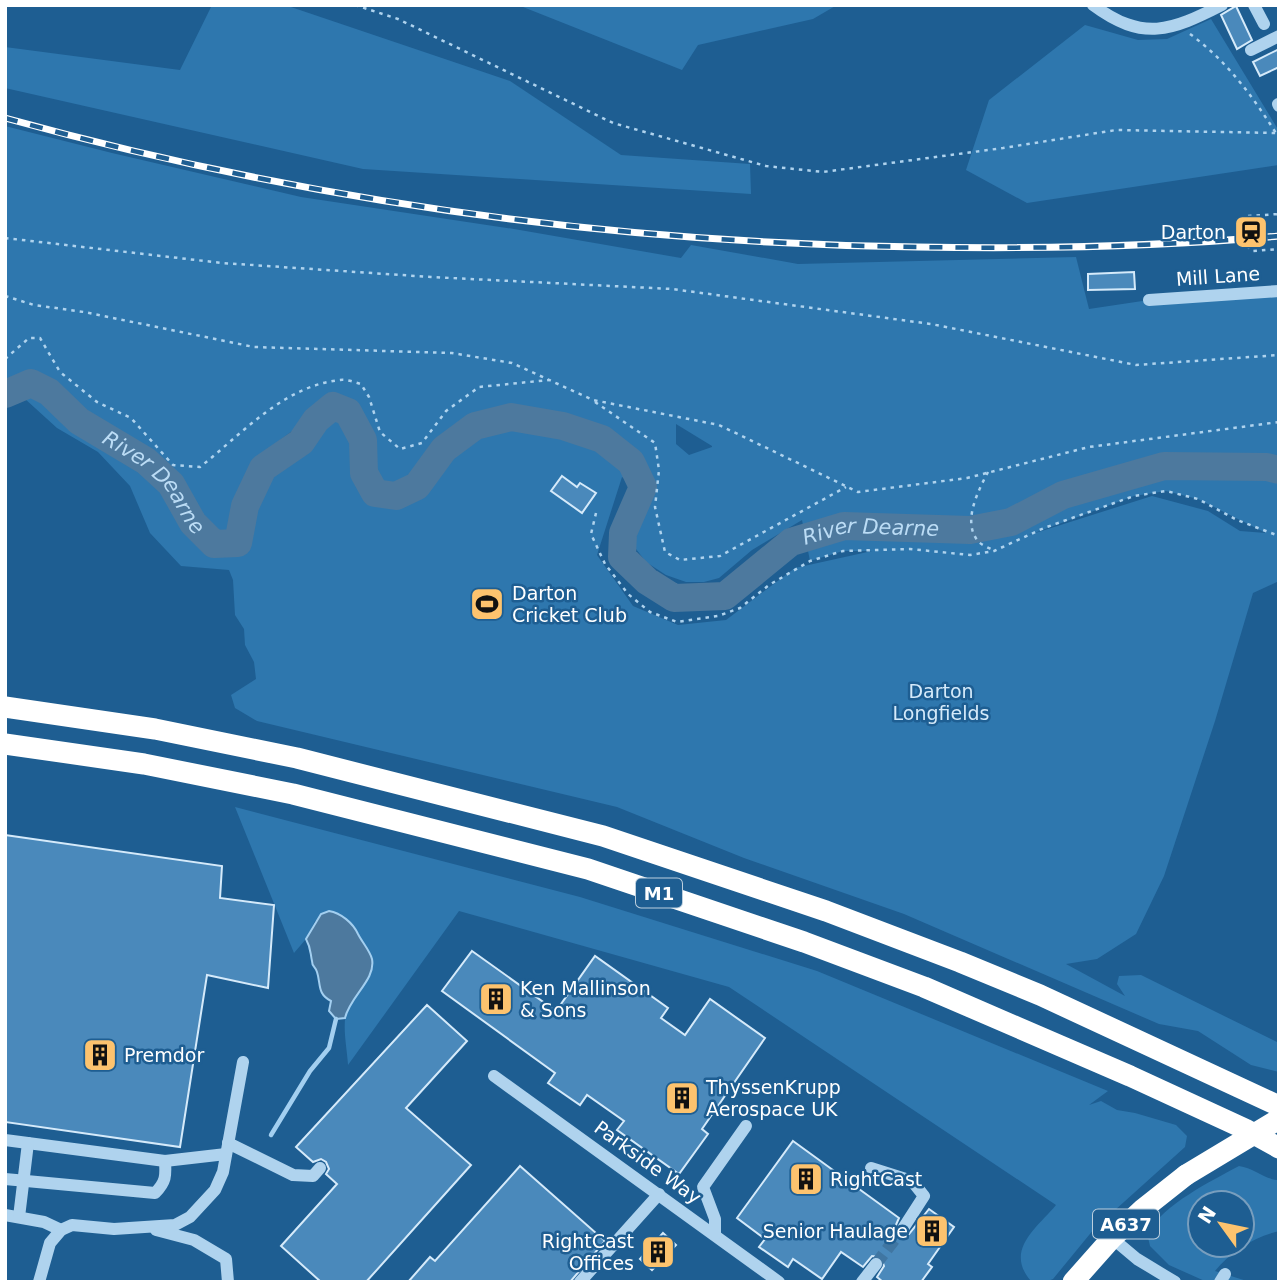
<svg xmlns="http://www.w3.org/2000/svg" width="1284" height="1287" viewBox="0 0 1284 1287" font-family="'DejaVu Sans',sans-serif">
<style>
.green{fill:#2e77ae;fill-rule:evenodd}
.water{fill:#4d799e;stroke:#a3cff0;stroke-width:2}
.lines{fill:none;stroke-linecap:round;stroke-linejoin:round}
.stream{stroke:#a3cff0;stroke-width:4.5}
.river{stroke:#4d799e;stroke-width:28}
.building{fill:#4a89bb;stroke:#d5eafa;stroke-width:2}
.minor-tunnel{stroke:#4076a2;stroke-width:12;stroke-dasharray:12 6;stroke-linecap:butt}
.path{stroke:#afd3ee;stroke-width:2.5;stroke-dasharray:3.5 5;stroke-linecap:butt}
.minor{stroke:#afd3ee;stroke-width:12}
.highway{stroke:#fff;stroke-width:21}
.rail-casing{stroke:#fff;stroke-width:7}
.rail{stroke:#1e5e92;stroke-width:4.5;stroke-dasharray:13;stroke-linecap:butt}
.highway-bridge{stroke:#fff;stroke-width:21}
.labels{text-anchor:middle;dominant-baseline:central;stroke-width:5;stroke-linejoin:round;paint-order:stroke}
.shield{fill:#1e5e92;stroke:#bccfde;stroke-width:2}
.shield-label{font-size:18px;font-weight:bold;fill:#fff}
.poi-label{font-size:19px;fill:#fff;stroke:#1e5e92;text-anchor:start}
.street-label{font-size:19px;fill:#fff;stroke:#1e5e92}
.park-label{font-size:19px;fill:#d5eafa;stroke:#1e5e92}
.water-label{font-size:21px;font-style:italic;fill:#bbdcf5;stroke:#1e5e92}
</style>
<rect width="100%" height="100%" fill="#1e5e92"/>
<g class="green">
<path d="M212,5H285L510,81L621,155L750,164L751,194L363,169L5,88V47L180,70Z"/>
<path d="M518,5H837L813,19L698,45L682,70Z"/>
<path d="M1211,19L1279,131V165L1027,203L966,170L989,100L1085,25L1138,40L1167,39Z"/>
<path d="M5,126L112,153L301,197L514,229L681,258L691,245L798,264L1076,257L1089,309L1149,300L1279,291V581L1253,593L1215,721L1164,876L1136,934L1097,959L1066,964L1125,996L1117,984L1119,976L1141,975L1279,1043V1072L1251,1065L1198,1031L1159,1024L904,914L744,858L617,807L257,721L235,708L231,695L256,679L254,662L245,645L244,629L235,615L233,580L229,570L181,566L150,533L130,486L98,452L57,428L24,398L5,399ZM311,417L326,419L315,427L293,460L276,469L253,504L246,542L228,522L253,460ZM676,424L712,446V447L689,455L676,444ZM622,477L651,499L638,525L633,545L646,562L666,575L686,582H704L719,578L752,550L802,520L810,561L843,551H872L795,568L726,620L678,625L633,606L597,555ZM1166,491L1198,499L1266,533L1240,531L1208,511L1152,496L1029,535L1134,496Z"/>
<path d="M235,807L580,897L817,971L1108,1091L1089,1105L1101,1101L1117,1110L1135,1113L1176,1125L1187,1136L1185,1147L1094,1229L1053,1279L1045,1282L1031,1281C1004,1250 1037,1228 1056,1205L729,987L459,911L348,1065C347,1046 340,1019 350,1003C357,991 366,983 372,970L355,929L339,913L315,921L306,939L294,953Z"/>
<path d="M1239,1166C1254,1168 1265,1180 1279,1180V1231C1254,1237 1231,1251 1215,1271L1250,1282H1207L1169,1265L1150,1246L1147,1233C1165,1204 1209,1182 1239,1166ZM1200,1203H1242V1245H1200Z"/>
</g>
<path class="water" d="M329,911C341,913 353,923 358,934C362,942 370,951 372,959C376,980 350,996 345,1018L336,1019L329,1011L331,1001C317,994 321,984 317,972C315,966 312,967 312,961C310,952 311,948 306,939L321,914Z"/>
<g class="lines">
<path class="stream" d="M271,1135L310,1071L329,1048L336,1019"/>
<path class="river" id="s1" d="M5,394L31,383L49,392L79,421L146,461L171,484L193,523L214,544L238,543L245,506L263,468L301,442L316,420L333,406L348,412L363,440L364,473L375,493L396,496L417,486L444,449L475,426L511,417L563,426L602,439L631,462L643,487L623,533L622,557L647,581L674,598L725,596L791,542L844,526L970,530L1011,522L1063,495L1164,466L1267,467L1279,470"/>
</g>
<g class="building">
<path d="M1236,6L1252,40L1237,49L1221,15Z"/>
<path d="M1279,49V67L1260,76L1253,62Z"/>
<path d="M1134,272L1135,289L1088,290V274Z"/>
<path d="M562,476L577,487L580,483L596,493L582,513L551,491Z"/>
<path d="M5,835L222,866L220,898L274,905L268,988L207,975L180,1147L5,1122Z"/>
<path d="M472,951L556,1011L595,956L668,1008L661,1018L685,1035L710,999L765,1038L702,1129L708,1134L679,1174L617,1130L624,1121L587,1095L580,1105L548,1083L555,1073L442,991Z"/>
<path d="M427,1005L467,1041L406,1108L471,1165L366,1282H321L281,1246L337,1184L326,1174L329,1169L326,1162L321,1159L313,1162L296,1147Z"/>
<path d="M793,1141L899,1218L895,1227L900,1235L909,1234L929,1209L954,1227L928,1264L932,1267L921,1282H883L877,1277L884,1266L881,1257L872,1256L863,1267L841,1252L822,1279L793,1259L788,1267L759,1247L765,1239L737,1218Z"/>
<path d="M520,1166L605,1241L570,1282H408L430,1257L435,1261Z"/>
<path d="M663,1233L676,1245L652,1270L640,1259Z"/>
</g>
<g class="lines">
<path class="minor-tunnel" d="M876,1264L904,1227"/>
<g class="path">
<path d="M355,5L398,19L613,123L766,166L823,172L1003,148L1116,130L1276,133"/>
<path d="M1190,34C1228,62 1254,98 1279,138"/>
<path d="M1248,216L1279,214"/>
<path d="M5,238L222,263L431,277L672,289L931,324L1136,365L1279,355"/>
<path d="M1247,246L1252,251L1279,249"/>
<path d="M5,296L34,305L84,312L254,347L452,353L512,363L593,400L719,425L858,492L967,478L1089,447L1279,422"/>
<path d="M5,359L29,338H40L60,372L97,402L131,418L173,465L200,467C242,434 283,386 340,380C346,379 354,382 361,384L369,397L380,432L400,449L422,443L446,411L479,387L549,380"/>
<path d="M595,402L655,443L659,470L655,507L665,552L680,560L720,556L846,487"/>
<path d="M988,472C978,491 962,522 978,541C981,545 989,548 993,550"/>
<path d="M596,513L591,534L605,564L628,594L650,612L677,622L718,616L740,608L769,585L810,561L843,551L910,549L970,555L994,551L1044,528L1134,496L1166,491L1198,499L1237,520L1279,536"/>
</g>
<g class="minor">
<path d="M1093,5C1143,42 1171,31 1222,5"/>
<path d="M1254,5L1264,24"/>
<path d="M1251,50L1279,36"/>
<path d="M1278,104L1279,106"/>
<path d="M1149,300L1279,291"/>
<path d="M494,1076L779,1282"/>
<path d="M5,1140L165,1161L226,1154"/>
<path d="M228,1143L293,1175L313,1176L320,1168"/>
<path d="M871,1168L912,1181L924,1196L904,1227"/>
<path d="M5,1179L155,1193C166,1182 166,1176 165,1161"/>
<path d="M5,1215L44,1222L61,1230"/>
<path d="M19,1217L28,1143"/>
<path d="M156,1230L194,1240L226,1259L228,1282"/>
<path d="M715,1234V1219L703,1187L746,1126"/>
<path d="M1112,1238L1137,1259L1175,1282"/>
<path d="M39,1282L50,1243L61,1230L72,1225L114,1229L175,1225L190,1217L215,1190L223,1172L243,1062"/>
<path d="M580,1282L659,1194"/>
<path d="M862,1282L876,1264"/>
<path d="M1220,1282L1225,1274"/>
</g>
<g class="highway">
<path d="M5,707L155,729L297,758L603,836L826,911L960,962L1040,995L1279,1106"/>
<path d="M5,744L144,764L293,794L588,869L804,942L924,987L1130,1076L1245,1129L1279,1148"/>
<path d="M1073,1282L1112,1238L1143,1209L1186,1175"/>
</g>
<g class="rail-casing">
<path id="rail" d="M5,118C302,200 610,243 917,247C1038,249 1159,247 1279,236"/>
</g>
<use href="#rail" class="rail"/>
<path class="highway-bridge" d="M1186,1175L1279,1119"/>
</g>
<defs>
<g id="station-square" transform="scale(1.75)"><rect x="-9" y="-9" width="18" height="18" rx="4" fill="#fdc36e" stroke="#1e5e92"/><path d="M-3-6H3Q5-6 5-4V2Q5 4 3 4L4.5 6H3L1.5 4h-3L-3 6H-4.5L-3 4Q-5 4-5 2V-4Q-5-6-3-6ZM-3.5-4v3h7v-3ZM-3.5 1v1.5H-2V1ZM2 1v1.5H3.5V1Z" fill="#111"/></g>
<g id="stadium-square" transform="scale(1.75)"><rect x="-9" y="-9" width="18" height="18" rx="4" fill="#fdc36e" stroke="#1e5e92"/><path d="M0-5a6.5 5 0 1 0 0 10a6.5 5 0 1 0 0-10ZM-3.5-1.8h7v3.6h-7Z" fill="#111"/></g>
<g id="building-square" transform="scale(1.75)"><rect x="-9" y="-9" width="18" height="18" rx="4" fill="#fdc36e" stroke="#1e5e92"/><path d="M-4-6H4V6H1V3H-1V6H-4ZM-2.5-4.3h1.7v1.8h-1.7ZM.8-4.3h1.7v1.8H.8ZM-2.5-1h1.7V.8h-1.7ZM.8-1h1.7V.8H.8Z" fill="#111"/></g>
</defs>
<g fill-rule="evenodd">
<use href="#station-square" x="1251" y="232"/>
<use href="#stadium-square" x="487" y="604"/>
<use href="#building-square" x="496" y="999"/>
<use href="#building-square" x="100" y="1055"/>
<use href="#building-square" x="682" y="1098"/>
<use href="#building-square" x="806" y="1179"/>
<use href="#building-square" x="932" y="1231"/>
<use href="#building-square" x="658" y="1252"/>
</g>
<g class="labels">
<g class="shield">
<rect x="636" y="878.5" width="46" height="29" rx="5"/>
<rect x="1093" y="1209.5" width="66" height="29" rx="5"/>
</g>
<g class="shield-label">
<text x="659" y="893">M1</text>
<text x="1126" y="1224">A637</text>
</g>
<g class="poi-label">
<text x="1226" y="232" text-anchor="end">Darton</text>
<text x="512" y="593">Darton<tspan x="512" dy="22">Cricket Club</tspan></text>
<text x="520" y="988">Ken Mallinson<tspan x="520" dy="22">&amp; Sons</tspan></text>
<text x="124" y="1055">Premdor</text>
<text x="706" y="1087">ThyssenKrupp<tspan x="706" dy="22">Aerospace UK</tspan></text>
<text x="830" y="1179">RightCast</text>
<text x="908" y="1231" text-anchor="end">Senior Haulage</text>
<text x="634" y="1241" text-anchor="end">RightCast<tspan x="634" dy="22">Offices</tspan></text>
</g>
<g class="street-label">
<text transform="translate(1218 276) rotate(-4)">Mill Lane</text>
<text transform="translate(648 1162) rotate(36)">Parkside Way</text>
</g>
<g class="park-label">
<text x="941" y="691">Darton<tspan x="941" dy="22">Longfields</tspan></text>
</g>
<g class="water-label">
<text stroke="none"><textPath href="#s1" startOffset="189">River Dearne</textPath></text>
<text stroke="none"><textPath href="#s1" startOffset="1262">River Dearne</textPath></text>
</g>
</g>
<rect width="1284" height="1287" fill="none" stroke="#ffffff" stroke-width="14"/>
<g transform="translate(1221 1224) rotate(303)"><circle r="33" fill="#1e5e92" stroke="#789ebe" stroke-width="2"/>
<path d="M0-5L12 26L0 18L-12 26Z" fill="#fdc36e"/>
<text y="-10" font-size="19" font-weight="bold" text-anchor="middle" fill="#ffffff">N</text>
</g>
</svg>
